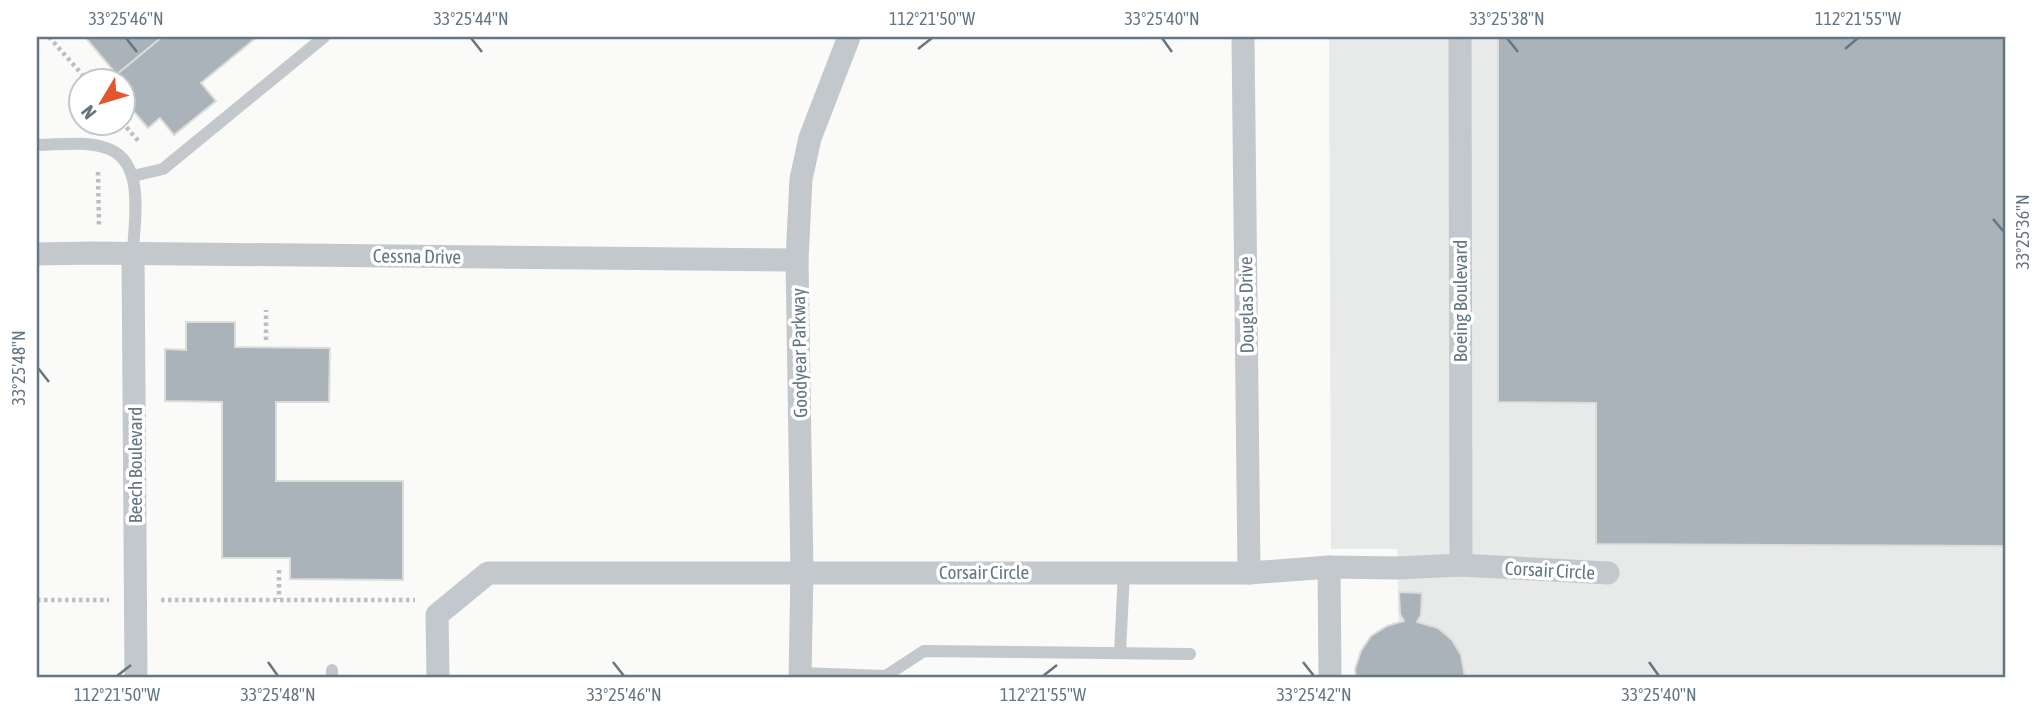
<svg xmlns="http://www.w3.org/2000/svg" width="2042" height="714" viewBox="0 0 2042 714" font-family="'Asap Condensed',sans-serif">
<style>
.built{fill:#e8e9e9}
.building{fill:#aab3b9;stroke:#dcdcda;stroke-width:2}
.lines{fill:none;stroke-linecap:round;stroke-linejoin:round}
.path{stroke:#bbbfc2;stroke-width:4.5;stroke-dasharray:3.5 3.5;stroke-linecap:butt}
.lane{stroke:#c3c8cc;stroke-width:12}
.street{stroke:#c3c8cc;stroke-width:23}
.ticks{fill:none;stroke:#657683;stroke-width:2.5}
.labels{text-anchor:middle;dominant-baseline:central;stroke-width:7;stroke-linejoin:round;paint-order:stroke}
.street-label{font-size:19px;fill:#657683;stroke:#fff}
.neatline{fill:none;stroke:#657683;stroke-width:2.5}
.ticks-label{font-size:18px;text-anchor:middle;fill:#657683}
</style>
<rect width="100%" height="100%" fill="#fafaf8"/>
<path class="built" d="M1329,37H2005V677H1449L1399,628L1397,549H1331Z"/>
<g class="building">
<path d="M85,37H162L117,75Z"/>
<path d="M162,37H257L201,83L216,101L174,135L160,118L148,128L122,98V80H110Z"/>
<path d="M1498,37H2005V546L1596,544V403L1498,402Z"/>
<path d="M186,322H235V347L330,348L329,402H276V481H403V580L290,579V558H222V402L165,401V349L186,350Z"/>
<path d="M1399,592L1422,593L1421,615L1417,622L1438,628L1452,640L1461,655L1465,677H1356L1355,669L1361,651L1371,636L1387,626L1404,621L1400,614Z"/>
</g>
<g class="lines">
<g class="path">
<path d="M49,37L87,80"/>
<path d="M122,122L140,143"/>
<path d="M98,172L99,228"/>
<path d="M266,340V310"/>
<path d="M279,570V599"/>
<path d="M37,600H109"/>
<path d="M161,600H415"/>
</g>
<g class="lane">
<path d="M37,145C58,145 82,141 103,147C147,158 134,219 133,253"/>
<path d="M133,176L163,169L324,37"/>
<path d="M1120,653L1124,572"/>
<path d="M332,670V677"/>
<path d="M800,673L884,676"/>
<path d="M884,677L924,651L1190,654"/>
</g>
<g class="street">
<path d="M1243,37L1249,573"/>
<path d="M1460,37L1461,565"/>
<path d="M133,253L136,677"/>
<path d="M37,254L92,253L797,260"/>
<path d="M1329,567L1330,677"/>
<path d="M438,677L437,615L488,573H1249L1329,567L1397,568L1461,565L1608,573"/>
<path d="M800,677L802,572L797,260L801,179L810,138L849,37"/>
</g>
</g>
<path class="ticks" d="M126,38L137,52M471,38L482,52M1162,38L1172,52M1507,38L1518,52M918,49L932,38M1845,49L1858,38M1993,219L2004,232M38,368L49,382M268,662L278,676M613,662L624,676M1303,662L1314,676M1649,662L1659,676M117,676L131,665M1043,676L1057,665"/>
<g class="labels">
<g class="street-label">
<text transform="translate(417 256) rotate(1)">Cessna Drive</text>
<text transform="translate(1460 301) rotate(-90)">Boeing Boulevard</text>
<text transform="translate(1246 305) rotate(-91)">Douglas Drive</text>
<text transform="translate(799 353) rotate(-91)">Goodyear Parkway</text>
<text transform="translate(135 465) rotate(-90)">Beech Boulevard</text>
<text transform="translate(1550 570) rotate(3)">Corsair Circle</text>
<text x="984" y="572">Corsair Circle</text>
</g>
</g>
<rect width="2042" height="714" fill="none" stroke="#ffffff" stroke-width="77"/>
<g transform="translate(102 102) rotate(232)"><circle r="33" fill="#ffffff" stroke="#c1c8cd" stroke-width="2"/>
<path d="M0-5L12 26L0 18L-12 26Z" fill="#e4572e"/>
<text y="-10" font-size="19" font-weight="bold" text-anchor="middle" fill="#657683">N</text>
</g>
<rect x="38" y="38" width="1966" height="638" class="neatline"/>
<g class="ticks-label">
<text x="126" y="25">33°25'46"N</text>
<text x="471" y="25">33°25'44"N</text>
<text x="932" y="25">112°21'50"W</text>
<text x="1162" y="25">33°25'40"N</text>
<text x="1507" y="25">33°25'38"N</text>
<text x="1858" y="25">112°21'55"W</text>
<text transform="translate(2023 232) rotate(-90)" y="6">33°25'36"N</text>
<text transform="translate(19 368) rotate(-90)" y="6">33°25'48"N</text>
<text x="117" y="701">112°21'50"W</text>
<text x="278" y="701">33°25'48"N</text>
<text x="624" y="701">33°25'46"N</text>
<text x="1043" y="701">112°21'55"W</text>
<text x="1314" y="701">33°25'42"N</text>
<text x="1659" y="701">33°25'40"N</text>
</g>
</svg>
